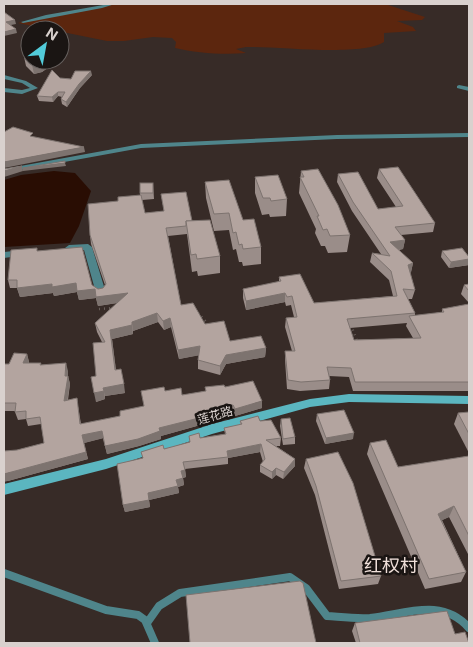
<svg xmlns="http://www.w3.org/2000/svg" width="473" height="647" viewBox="0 0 473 647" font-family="Inter,'Noto Sans SC',sans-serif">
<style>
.green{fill:#5c260e}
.water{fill:#290d03}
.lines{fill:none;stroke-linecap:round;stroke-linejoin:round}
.path{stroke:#695f5b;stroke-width:2.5;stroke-dasharray:1 4;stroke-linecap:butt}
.service{stroke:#4f858b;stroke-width:8}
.minor{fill:#4f858b;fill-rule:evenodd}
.tertiary{fill:#4f858b;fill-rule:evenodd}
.secondary{fill:#5bb6c0;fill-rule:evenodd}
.wall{fill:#9a8d89;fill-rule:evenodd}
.shaded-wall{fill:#7d736f}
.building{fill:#b3a49f;stroke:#7d736f}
.labels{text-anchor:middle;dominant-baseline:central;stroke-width:5;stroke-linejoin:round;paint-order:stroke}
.street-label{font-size:12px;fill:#d9d1ce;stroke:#1a1513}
.near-quarter-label{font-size:18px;fill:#efdfd9;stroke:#1a1513}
</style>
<rect width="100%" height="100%" fill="#372b27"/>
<path class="green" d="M114,4H385L425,17L422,20L397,21L413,27L416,31L384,33V42C362,57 276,46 246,47L236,49L246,53C223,55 196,53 175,48L176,42L172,38L153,37L124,41H107L18,23L62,12Z"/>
<path class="water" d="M54,171L75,173L91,191L79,226L70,243L4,247V180L21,175Z"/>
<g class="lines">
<g class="path">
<path d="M99,309L114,308"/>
<path d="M198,313L208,324"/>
<path d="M351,325L357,341"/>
</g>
<g class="service">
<path d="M4,573L106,610L138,615L145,620L155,643"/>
<path d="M147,623L159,606L180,593L290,577L306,588L327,616C341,617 356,619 370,618C406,614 442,597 469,628"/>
</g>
<g class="minor">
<path d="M109,4H115L102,8L23,23L21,22L46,15Z"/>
<path d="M4,75L26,81L38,88L22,94L4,92V88L22,90L30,88L22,83L4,79Z"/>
<path d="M459,85L469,87V91L457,88V86Z"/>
<path d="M88,244L92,247L106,293L104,295L101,296L96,293L84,250L69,251L65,248L69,245Z"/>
<path d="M23,250L27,253L26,255L4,258V252Z"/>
</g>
<path class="tertiary" d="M469,133V137L337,139L141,148L4,173V169L141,144L337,135Z"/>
<path class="secondary" d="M349,394L469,396V404L349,402L310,407L212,434L106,469L4,495V484L106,459L212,424L310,399Z"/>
</g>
<g class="wall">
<path d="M30,51V60H53V64L42,72L34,74L26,66L23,52Z"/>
<path d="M92,75L80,88L67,107L62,104L61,99L62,97L58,96L53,102L39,101L37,96L60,78L71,79Z"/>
<path d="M379,169L435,223L433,232L401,235L405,240L403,249L399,250L413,263L411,272L410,273L415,290L412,299H408L415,313V316L442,312V309L469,304V391H353L349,377L329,376L330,380L329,389L300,391L287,389L285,360V351H292L285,327L286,318L294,317L291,305L286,306L285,302L246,310L243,298V289L279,282V277L314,303L393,296L389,280L370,262L372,253L381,254L352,211L337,182L338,174L378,209L396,207L377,178ZM407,323L406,326L413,338L354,340L350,328Z"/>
<path d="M301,171L350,235L347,252L328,253L325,246H321L315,233L316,229L299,193Z"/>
<path d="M255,177L287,199L286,216L270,217L269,214L262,215L255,193Z"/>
<path d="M205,182L243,220L261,247V264L243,266L242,262H239L236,249L233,250L229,230L214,231L206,198Z"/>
<path d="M140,183H153L154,199L142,200L145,213L164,211L161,194L192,221L220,256V273L198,276L197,271L192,272L187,234L168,236L181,305L205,324L230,341L266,348L265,357L226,364L220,375L198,369V360L199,355L179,359L171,327L164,330L158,322L133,331V334L112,339L116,370L125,393L105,396V399L96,402V376L102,342L97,332L95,323L117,303L98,306L96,298L79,300L77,292L54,296L53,293L20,297L17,288H10L8,280L37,248V251L98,289L103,288L105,285L91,244L90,235L118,201L140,195Z"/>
<path d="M442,251L469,257V256V265L449,268L441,257Z"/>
<path d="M469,284V303L461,294L464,285Z"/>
<path d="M27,354L29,362V363H41V365L68,371V376L70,384L68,400L77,398L78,406L81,424L120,416L144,406L165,391L182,395L206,391L205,387H225L262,408L235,416L233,412L211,415V422L161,436V439L139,446L107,454L103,438L84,443L88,459L8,481L17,450L44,443L41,424L28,426L26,419L18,420L15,412V411H4V364H9Z"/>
<path d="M469,412V453L454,424L458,413Z"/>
<path d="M317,414L353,439L325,444L316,421Z"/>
<path d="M281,419L295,437V444L283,445L280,426Z"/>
<path d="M240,421H260L281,438L280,446H276L295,459V466L283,479L276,475L272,479L260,472V465L263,462L260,452L228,458V464L185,469L186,477L183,478L184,485L178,487L179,493L149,500L150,507L125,512L123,505L164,449L190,443L189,436L200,438L225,434L224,428L240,425Z"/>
<path d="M370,443L398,467L469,456V556L449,517L442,520L466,572L461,582L425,589L367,454Z"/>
<path d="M306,459L381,576L378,584L339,589L315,495L304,468Z"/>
<path d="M355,623L455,634L469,643H356L352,631Z"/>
</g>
<g class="shaded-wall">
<path d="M15,20L16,24L6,26V22Z"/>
<path d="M16,29L17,33L4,36V32Z"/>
<path d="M31,60H53V64L42,72L34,74Z"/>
<path d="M91,71L92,75L80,88L67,107L66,102L79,84Z"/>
<path d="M58,92V96L53,102L52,97Z"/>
<path d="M84,147L85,152L4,168V162Z"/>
<path d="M65,163L66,166L23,171V168Z"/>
<path d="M22,166L23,171L4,177V171Z"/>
<path d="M405,240L403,249L388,251L390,242Z"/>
<path d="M469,259V265L449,268L451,262Z"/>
<path d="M413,263L411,272L406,274L408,265Z"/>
<path d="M76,283L95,289L128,293L130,301L98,306L96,298L79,300L77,292L54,296L53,293L20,297L17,288L52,284Z"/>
<path d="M285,293V302L246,310V301Z"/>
<path d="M157,313L158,322L133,331L132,322Z"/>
<path d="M170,318L171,327L164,330L163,321Z"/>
<path d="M132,325L133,334L112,339L117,379L110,330Z"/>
<path d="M200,346L201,355L179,359L178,350Z"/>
<path d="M266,348L265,357L226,364L220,375V366L226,355Z"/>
<path d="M27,354L29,362L25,370L23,363Z"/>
<path d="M66,363L68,371V379V376L70,384L66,408L64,401Z"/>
<path d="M124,384L125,393L105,396L103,388Z"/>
<path d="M104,391L105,399L96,402L94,393Z"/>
<path d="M262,401V408L235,416V409Z"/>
<path d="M211,415V422L161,436V439L139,446L107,454L105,446L159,428Z"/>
<path d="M102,431L104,438L84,443L82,435Z"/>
<path d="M354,433L353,439L325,444L326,438Z"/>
<path d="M261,444L260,452L228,458L227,451Z"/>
<path d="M86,452L88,459L4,482V474Z"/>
<path d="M295,459V466L283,479L284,472Z"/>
<path d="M276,468V475L272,479V472Z"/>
<path d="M185,470L186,477L182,478L181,471Z"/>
<path d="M183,478L184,485L178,487L179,493L149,500L150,507L125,512L123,505L148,493L176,480Z"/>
<path d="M454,506L449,517L434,524L438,514Z"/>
</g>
<g class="building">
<path d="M4,12L15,20L6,22L16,29L4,32Z"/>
<path d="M30,51V59L23,52Z"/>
<path d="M52,70L60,78L71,79L75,71H91L79,84L66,102L61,99L65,92H58L52,97L37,96Z"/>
<path d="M13,127L33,133L30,136L84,147L4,162V132Z"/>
<path d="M65,161V163L23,168Z"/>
<path d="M22,166L4,171V169Z"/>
<path d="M398,167L435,223L395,227L405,240L390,242L413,263L408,265L415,290L403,289L415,313L347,319L354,340L421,338L409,316L444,312L442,309L469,304V382H355L351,368L327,367L330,380L301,382L288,380L285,351H295L286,318L297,317L292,296L287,297L285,293L246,301L243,289L281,281L279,277L300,274L314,303L397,296L391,271L372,253L390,256L353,202L338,174L358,172L378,209L403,206L379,169Z"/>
<path d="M318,169L338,205L350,235L330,236L327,229L323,230L317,216H319L300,177H304L301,171Z"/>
<path d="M278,175L287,199L271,201L270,198H263L255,177Z"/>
<path d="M229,180L243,220L254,219L261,247L243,249L242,244L239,245L236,232L233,233L229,213L214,214L205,182Z"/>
<rect x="140" y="183" width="13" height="10"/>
<path d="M186,192L192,221H186V226L166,228L181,305L193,303L205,324L224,321L230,341L261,336L266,348L226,355L220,366L198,360L200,346L178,350L170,318L163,321L157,313L132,322V325L110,330L115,370L121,369L124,384L103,388L104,391L94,393L91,377L96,376L93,343L105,342L95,323L128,293L96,297L95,289L77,291L76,283L52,287V284L17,288V280H8L11,250L37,248V251L82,247L92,285L98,289L103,288L106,284L90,235L88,204L118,201V197L141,195L145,213L164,211L161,194Z"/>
<path d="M210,220L220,256L197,259L196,254L191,255L186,221Z"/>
<path d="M462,248L469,257V259L451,262L442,251Z"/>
<path d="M469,284V291L464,285Z"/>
<path d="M14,353L27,354L23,363H41L40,365L66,363L65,376H68L64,401L77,398L80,424L120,416V411L144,406L141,391L164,387L165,391L181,388L182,395L206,391L205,387L224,385L225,387L253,381L262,401L235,409L233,405L210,408L211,415L159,428L160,431L138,439L105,446L102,431L82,435L86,452L4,474V451L17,450L44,443L40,417L26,419V411L15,412L16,403H4V364H9Z"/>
<path d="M344,410L354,433L326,438L317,414Z"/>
<path d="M469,412V434L458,413Z"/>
<path d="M258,416L260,421L271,420L281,438L266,440L295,459L284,472L276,468L272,472L260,465L265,459L261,444L227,451L228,457L183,462L185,470L181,471L183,478L176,480L178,486L148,493L149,500L123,505L117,464L143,458L141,452L163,445L164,449L190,442L189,436L199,433L200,438L226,434L224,428L242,424L240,421Z"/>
<path d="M290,418L295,437L283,439L281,419Z"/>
<path d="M386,440L398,467L469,456V536L454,506L438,514L466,572L429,579L370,443Z"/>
<path d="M338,452L353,483L381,576L341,581L316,486L306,459Z"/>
<path d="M300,581L303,583L316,643H190L186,595Z"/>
<path d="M447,611L455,634L465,632L469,643H360L355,623Z"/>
</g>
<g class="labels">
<g class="street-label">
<text transform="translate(215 415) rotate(-16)">莲花路</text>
</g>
<g class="near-quarter-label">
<text x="391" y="565">红权村</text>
</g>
</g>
<rect width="473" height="647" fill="none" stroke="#d9d1ce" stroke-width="10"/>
<g transform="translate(45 45) rotate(32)"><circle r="24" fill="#1a1513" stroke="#66605e"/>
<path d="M0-4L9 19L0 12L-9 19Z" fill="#52cbd9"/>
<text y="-8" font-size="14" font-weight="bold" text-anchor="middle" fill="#d9d1ce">N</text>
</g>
</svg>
